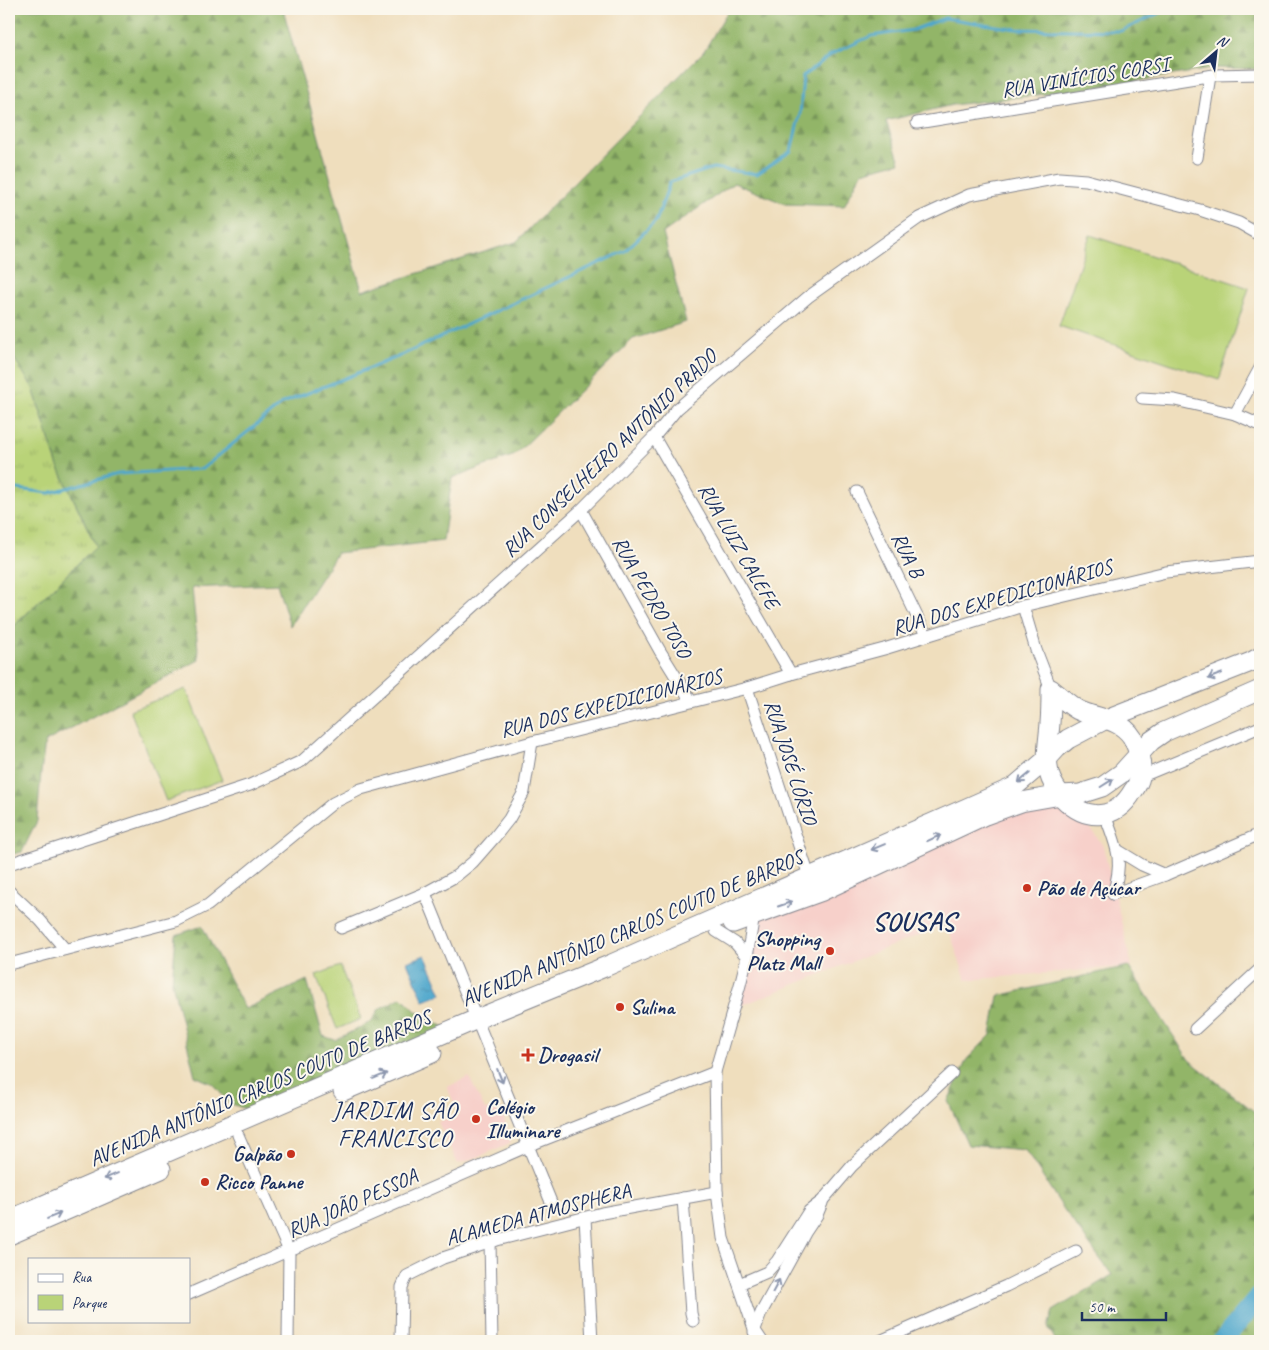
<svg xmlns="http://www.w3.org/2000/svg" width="1269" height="1350" viewBox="0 0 1269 1350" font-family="Caveat,sans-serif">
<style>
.built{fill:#f7d0ca}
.grass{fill:url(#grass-tufts);stroke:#6a816b}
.forest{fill:url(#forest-firs);stroke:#567263}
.green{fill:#b9d378;stroke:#6a816b}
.water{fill:url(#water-ripples);stroke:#356b95}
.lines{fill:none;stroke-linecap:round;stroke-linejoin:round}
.stream{stroke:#4fa7cc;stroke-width:3}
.river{stroke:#4fa7cc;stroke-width:20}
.minor-casing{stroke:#85868e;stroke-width:13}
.primary-casing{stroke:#85868e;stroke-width:21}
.minor{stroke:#fff;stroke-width:11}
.primary{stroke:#fff;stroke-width:19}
.oneway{stroke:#8d97ae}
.poi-dot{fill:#c8321e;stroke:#fbf7ec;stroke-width:2}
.labels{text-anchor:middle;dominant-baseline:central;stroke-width:4;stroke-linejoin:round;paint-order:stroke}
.street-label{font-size:21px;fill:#1b2f5e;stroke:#fbf7ec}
.poi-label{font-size:21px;font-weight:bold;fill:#1b2f5e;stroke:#fbf7ec;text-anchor:start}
.quarter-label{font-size:24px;letter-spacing:1px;fill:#1b2f5e;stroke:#fbf7ec}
.district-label{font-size:26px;font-weight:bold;letter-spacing:1px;fill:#1b2f5e;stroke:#fbf7ec}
</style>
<defs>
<pattern id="grass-tufts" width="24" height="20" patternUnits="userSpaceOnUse" patternTransform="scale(1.25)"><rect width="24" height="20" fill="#b9d378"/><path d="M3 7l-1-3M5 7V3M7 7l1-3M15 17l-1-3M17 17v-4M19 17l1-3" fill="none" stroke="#9eb56a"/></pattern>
<pattern id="forest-firs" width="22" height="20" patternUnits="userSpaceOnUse" patternTransform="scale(1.25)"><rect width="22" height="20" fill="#92b568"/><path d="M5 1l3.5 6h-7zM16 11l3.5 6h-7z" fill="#769459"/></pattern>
<pattern id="water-ripples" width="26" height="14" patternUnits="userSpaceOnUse" patternTransform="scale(1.25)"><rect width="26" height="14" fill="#4fa7cc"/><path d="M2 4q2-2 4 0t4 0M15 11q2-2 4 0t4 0" fill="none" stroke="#4188a9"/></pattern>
</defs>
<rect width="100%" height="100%" fill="#fbf7ec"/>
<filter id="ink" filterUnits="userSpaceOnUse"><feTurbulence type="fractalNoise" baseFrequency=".02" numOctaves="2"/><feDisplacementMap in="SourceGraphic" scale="10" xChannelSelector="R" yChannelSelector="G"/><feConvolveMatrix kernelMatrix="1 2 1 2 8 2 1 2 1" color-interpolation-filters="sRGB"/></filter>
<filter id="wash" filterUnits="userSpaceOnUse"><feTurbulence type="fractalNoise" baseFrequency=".0096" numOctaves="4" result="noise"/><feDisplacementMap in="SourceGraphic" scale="20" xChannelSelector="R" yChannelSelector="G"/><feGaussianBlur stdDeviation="1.12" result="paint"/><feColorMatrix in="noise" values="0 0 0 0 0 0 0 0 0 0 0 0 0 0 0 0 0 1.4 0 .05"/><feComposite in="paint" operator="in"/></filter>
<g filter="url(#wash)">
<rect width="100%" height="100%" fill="#efdebd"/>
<g class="built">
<path d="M1047,803L1087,823L1103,846L1132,966L966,980L947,924L738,1007L758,917L965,828Z"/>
<path d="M469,1077L485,1110L499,1106L511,1137L510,1143L478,1157L458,1164L438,1122L459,1114L447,1087Z"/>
</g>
<path class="grass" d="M9,350L33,388L57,464L96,546L9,631Z"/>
<g class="forest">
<path d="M9,9H283L362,291L516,242L704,51L729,9H1260V69L1217,68L1079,90L952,105L886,121L900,162L862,172L844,206L785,204L734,183L663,233L686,322L633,339L515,455L452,478L443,541L337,553L290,626L277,584L192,588L199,660L45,742L41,773L37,821L22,852L9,855V631L96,546L57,464L33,388L9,350Z"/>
<path d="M202,926L245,1009L307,980L323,1036L335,1040L371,1022L379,1009L402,997L416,1011L446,1028L248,1110L229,1103L213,1084L195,1076L172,982L176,935Z"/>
<path d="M1128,966L1189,1060L1260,1116V1341H1056L1048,1327L1053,1311L1112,1275L1065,1211L1025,1150L968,1145L948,1101L967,1059L991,1035L998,996Z"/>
</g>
<g class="green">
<path d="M1090,235L1249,288L1219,380L1059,326Z"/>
<path d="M186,689L222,780L166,801L130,710Z"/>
<path d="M340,966L361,1019L337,1029L316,975Z"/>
</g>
<path class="water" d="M425,955L442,994L424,1001L407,962Z"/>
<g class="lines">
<path class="stream" d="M9,488L49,493L118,474L202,469L283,403L400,356L625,251L656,221L670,182L713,168L757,174L791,151L800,114L803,76L832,54L871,36L913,30L945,18L1016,29L1121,31L1168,9"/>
<path class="river" d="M1222,1341L1260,1296"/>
</g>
</g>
<g filter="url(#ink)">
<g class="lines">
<g class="minor-casing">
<g id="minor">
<path d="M917,123L1214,75L1260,74"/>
<path d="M1197,158L1210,76"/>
<path d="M1142,398L1175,400L1235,414L1260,425"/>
<path d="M1235,414L1260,368"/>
<path d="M654,437L791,674"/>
<path d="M857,492L926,635"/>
<path d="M581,510L660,651L691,701"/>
<path d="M1023,606L1036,650L1051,689"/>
<path d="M747,688L809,876"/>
<path d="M1140,777L1260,727"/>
<path d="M1105,815C1117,848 1124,859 1113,894"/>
<path d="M1119,851L1142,865L1165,875"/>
<path d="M9,864L250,785L302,761L581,510L654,437L677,409L808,297L919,218L969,195L1059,178L1086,180L1200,210L1239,223L1260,235"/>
<path d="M9,891L40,920L65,949"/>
<path d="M425,893L551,1202"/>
<path d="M1113,894L1165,875L1260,834"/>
<path d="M754,915L747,957L740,985L715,1072L717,1192L723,1238L754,1329L762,1341"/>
<path d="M341,928L425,893L456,876L473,862L494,838L509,819L524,792L532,742"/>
<path d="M716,931L735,943L747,957"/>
<path d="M9,964L176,921L208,905L333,803L361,789L532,742L747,688L791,674L884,649L1023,606L1166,572L1260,561"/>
<path d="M1195,1029L1260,969"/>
<path d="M238,1135L289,1251L288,1341"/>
<path d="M683,1198L691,1313L693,1321"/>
<path d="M585,1218L592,1341"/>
<path d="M490,1242L492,1341"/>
<path d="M739,1284L767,1272L777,1261L809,1211L822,1201L852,1166L952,1073"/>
<path d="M189,1294L528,1146L715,1072"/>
<path d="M754,1332L761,1313L805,1233L817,1215L822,1203"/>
<path d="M401,1341L402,1287L407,1276L443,1258L497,1240L602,1213L717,1192"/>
<path d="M880,1341L1006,1286L1076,1251"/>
</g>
</g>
<g class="primary-casing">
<g id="primary">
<path d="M1051,689C1060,696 1069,705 1078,710C1097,719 1120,718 1132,737C1138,747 1143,765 1140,777C1139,782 1136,787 1133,791C1116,820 1087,822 1064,799C1058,792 1051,781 1049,773C1045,756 1049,739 1050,723C1051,712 1051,700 1051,689Z"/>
<path d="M733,923L822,891L985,815L1021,802L1061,795L1080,794L1102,787L1122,773L1151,741L1164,732L1260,690"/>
<path d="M343,1091L432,1053"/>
<path d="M9,1220L477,1019L607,966L978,803L1014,787L1047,759L1057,748L1068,739L1106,719L1251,662L1260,657"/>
<path d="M9,1235L161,1169"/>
</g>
</g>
<use href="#minor" class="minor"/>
<use href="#primary" class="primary"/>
</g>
<defs><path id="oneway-shaft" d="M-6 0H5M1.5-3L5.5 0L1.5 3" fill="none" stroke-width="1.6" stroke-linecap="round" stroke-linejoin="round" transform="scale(1.25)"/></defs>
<g class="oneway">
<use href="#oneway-shaft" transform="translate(1215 676) rotate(159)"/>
<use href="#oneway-shaft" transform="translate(1024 778) rotate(140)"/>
<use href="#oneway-shaft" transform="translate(1107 783) rotate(-32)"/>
<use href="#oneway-shaft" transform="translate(934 838) rotate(-25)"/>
<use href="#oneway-shaft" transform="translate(878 847) rotate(157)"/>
<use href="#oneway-shaft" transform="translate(785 904) rotate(-19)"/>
<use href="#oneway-shaft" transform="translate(380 1076) rotate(-22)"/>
<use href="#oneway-shaft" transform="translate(500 1076) rotate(68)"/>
<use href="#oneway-shaft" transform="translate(111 1176) rotate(157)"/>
<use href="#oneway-shaft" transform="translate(54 1216) rotate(-23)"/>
<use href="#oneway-shaft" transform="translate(776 1286) rotate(-62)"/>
</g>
</g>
<g class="poi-dot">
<circle cx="1027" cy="888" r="5"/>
<circle cx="830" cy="951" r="5"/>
<circle cx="620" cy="1007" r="5"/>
<path d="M525.5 1047.5h5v5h5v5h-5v5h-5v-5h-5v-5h5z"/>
<circle cx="476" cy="1119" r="5"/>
<circle cx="291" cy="1154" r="5"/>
<circle cx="205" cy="1182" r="5"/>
</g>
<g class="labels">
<g class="street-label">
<text transform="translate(1085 77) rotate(-9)">RUA VINÍCIOS CORSI</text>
<text transform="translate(609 453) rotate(-44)">RUA CONSELHEIRO ANTÔNIO PRADO</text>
<text transform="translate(739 546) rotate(60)">RUA LUIZ CALEFE</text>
<text transform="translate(908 555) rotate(64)">RUA B</text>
<text transform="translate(652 597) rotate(60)">RUA PEDRO TOSO</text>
<text transform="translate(1002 597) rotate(-16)">RUA DOS EXPEDICIONÁRIOS</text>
<text transform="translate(611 703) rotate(-14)">RUA DOS EXPEDICIONÁRIOS</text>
<text transform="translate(791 762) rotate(72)">RUA JOSÉ LÓRIO</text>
<text transform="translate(632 928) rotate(-23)">AVENIDA ANTÔNIO CARLOS COUTO DE BARROS</text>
<text transform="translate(260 1088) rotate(-23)">AVENIDA ANTÔNIO CARLOS COUTO DE BARROS</text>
<text transform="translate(352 1203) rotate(-24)">RUA JOÃO PESSOA</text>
<text transform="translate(538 1214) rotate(-15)">ALAMEDA ATMOSPHERA</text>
</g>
<g class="poi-label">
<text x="1037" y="888">Pão de Açúcar</text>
<text x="820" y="939" text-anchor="end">Shopping<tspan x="820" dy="24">Platz Mall</tspan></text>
<text x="630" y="1007">Sulina</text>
<text x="538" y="1055">Drogasil</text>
<text x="486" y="1107">Colégio<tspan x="486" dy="24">Illuminare</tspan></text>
<text x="281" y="1154" text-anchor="end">Galpão</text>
<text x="215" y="1182">Ricco Panne</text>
</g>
<g class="quarter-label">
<text x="395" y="1110">JARDIM SÃO<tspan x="395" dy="28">FRANCISCO</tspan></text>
</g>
<g class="district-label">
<text x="914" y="921">SOUSAS</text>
</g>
</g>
<rect width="1269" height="1350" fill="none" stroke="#fbf7ec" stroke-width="30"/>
<rect x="28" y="1258" width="162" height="65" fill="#fbf7ec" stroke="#a1a7b3"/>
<rect x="38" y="1274" width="25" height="8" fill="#ffffff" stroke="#a1a7b3"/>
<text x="72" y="1282" font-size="15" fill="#1b2f5e">Rua</text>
<rect x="38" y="1295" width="25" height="15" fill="#b9d378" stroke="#a1a7b3"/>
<text x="72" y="1308" font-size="15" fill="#1b2f5e">Parque</text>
<g transform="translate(1216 52) rotate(28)" stroke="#fbf7ec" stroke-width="4" paint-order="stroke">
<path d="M0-4L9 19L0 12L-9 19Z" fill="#1b2f5e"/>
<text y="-8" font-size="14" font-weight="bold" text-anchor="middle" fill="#1b2f5e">N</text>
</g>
<path d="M1082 1312v8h84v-8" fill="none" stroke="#1b2f5e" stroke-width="2.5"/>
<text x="1089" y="1312" font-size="15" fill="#1b2f5e" stroke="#fbf7ec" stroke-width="4" paint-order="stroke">50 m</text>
</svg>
